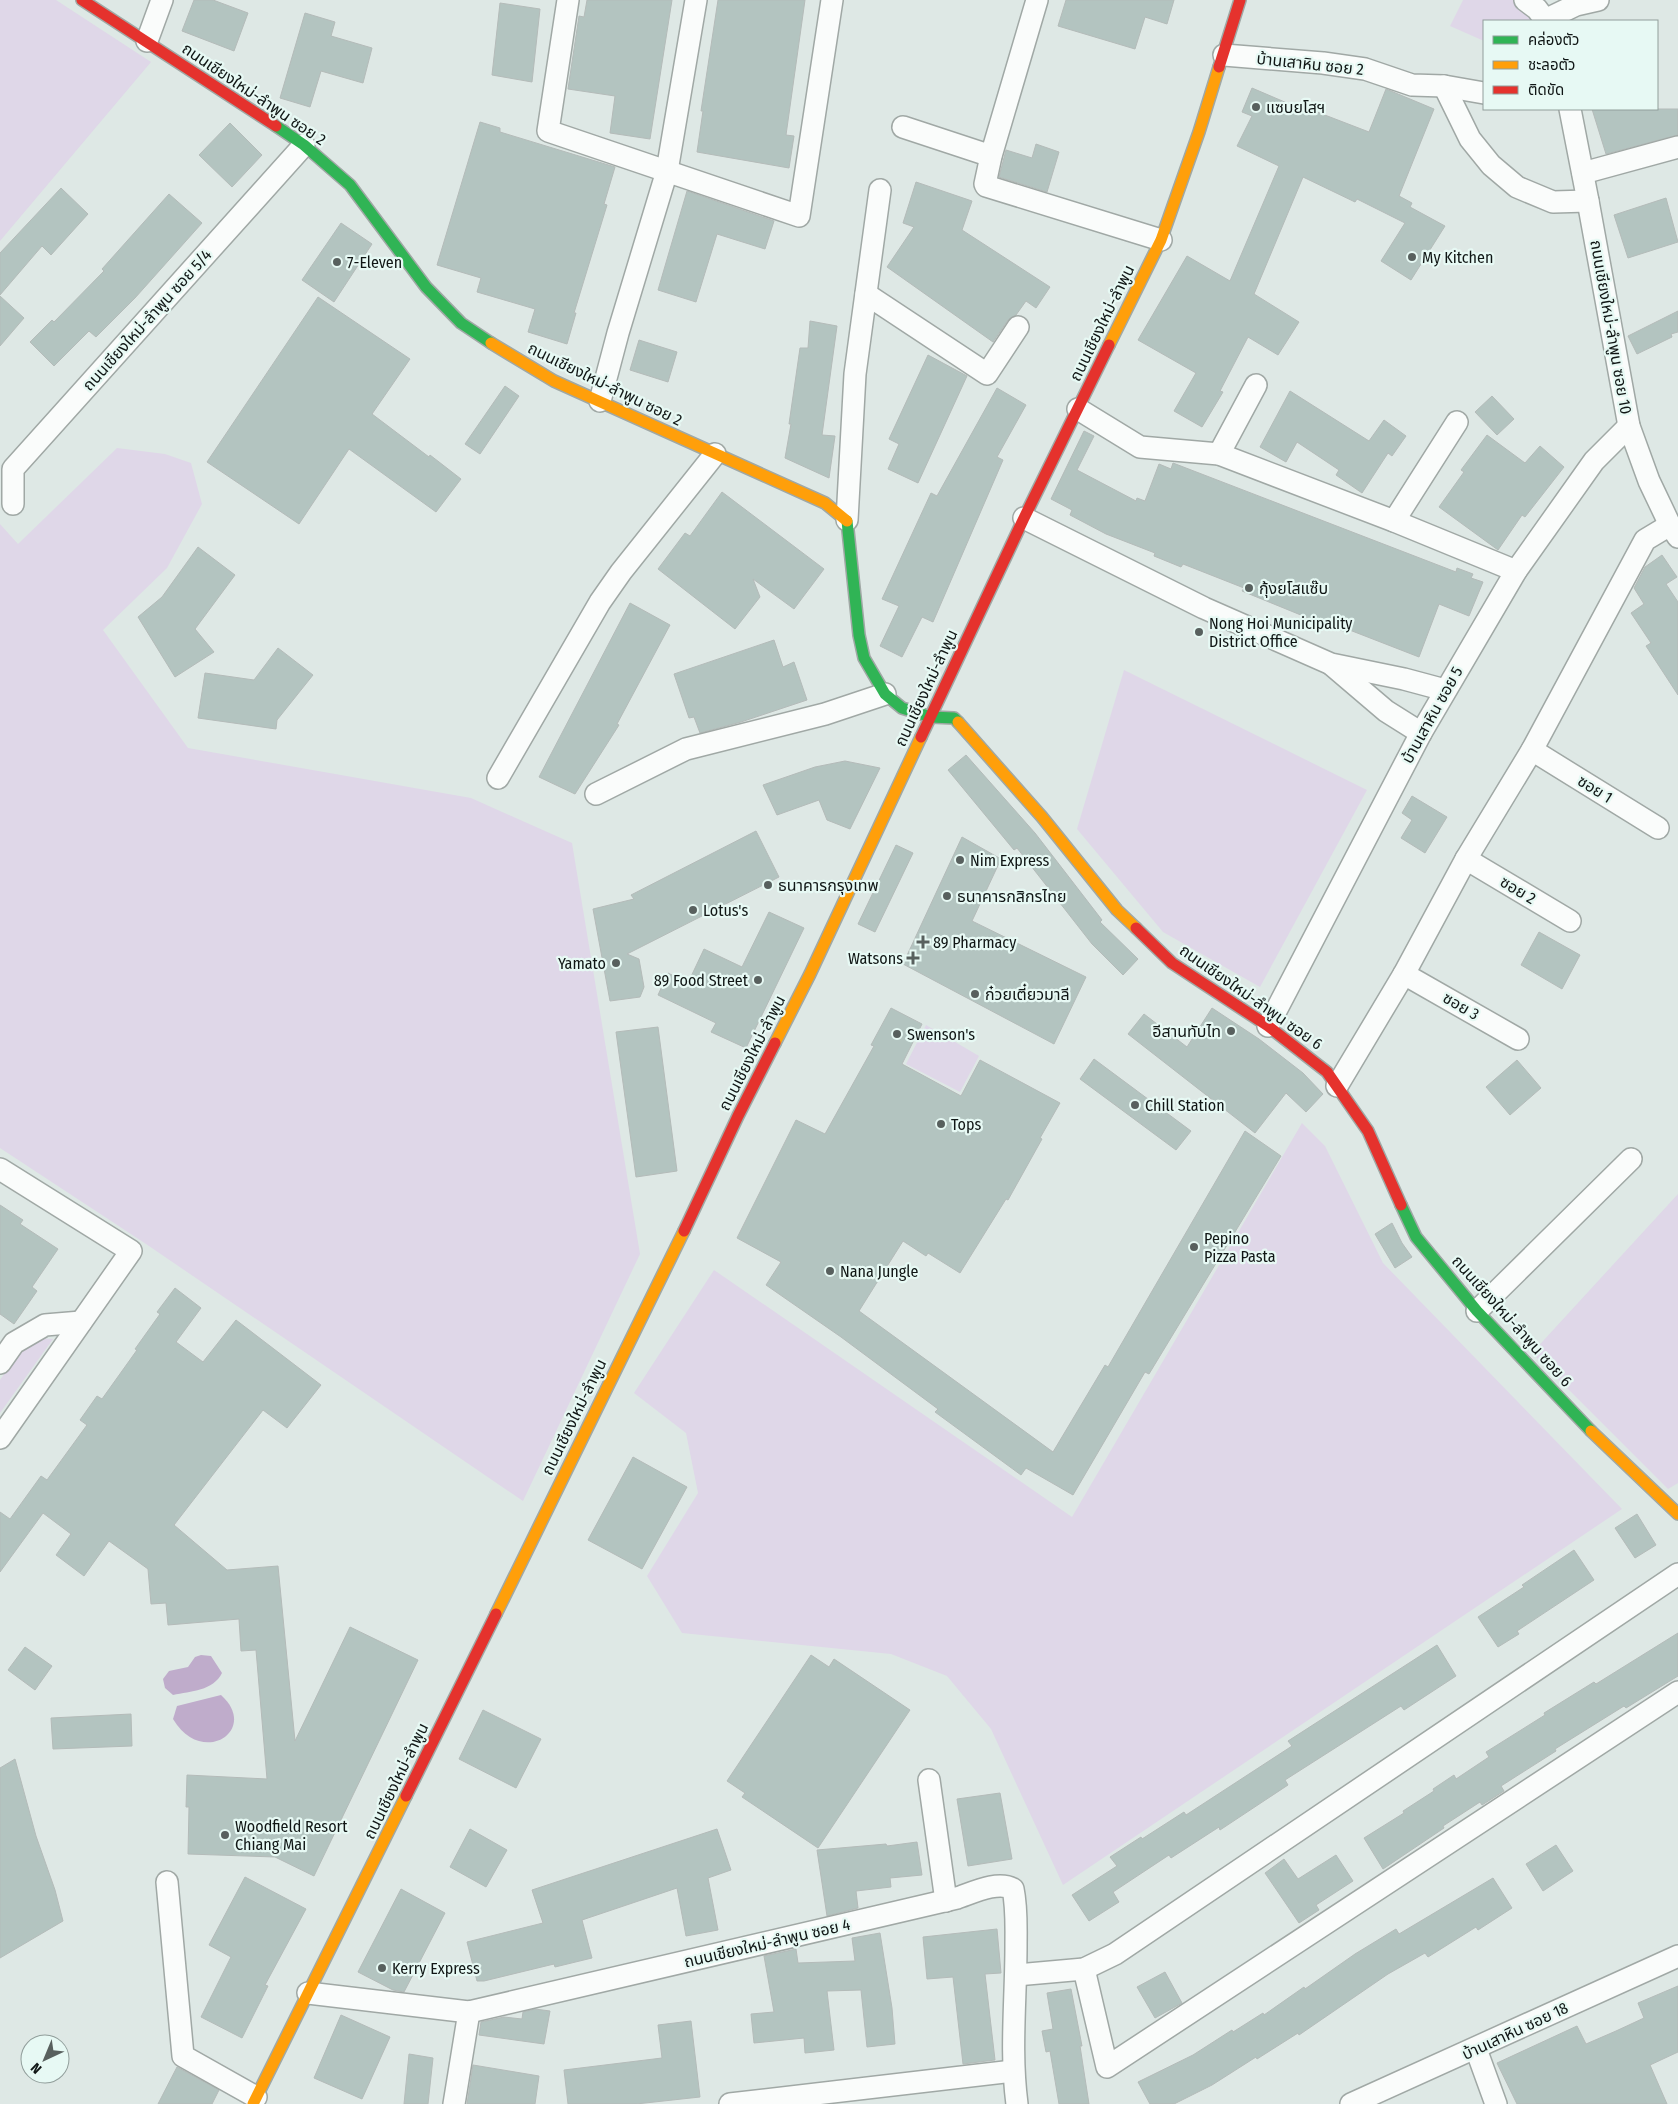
<svg xmlns="http://www.w3.org/2000/svg" width="1678" height="2104" viewBox="0 0 1678 2104" font-family="'Fira Sans Condensed','Noto Sans Thai',sans-serif">
<style>
.green{fill:#dfd7e8}
.water{fill:#bfaccb}
.building{fill:#b3c4c0;stroke:#b4bbb9}
.lines{fill:none;stroke-linecap:round;stroke-linejoin:round}
.street-casing{stroke:#a0a8a5;stroke-width:24}
.fast-casing{stroke:#a0a8a5;stroke-width:14}
.slow-casing{stroke:#a0a8a5;stroke-width:14}
.jam-casing{stroke:#a0a8a5;stroke-width:14}
.street{stroke:#fafcfb;stroke-width:21}
.fast{stroke:#30b455;stroke-width:11}
.slow{stroke:#ff9f0a;stroke-width:11}
.jam{stroke:#e5322d;stroke-width:11}
.poi-dot{fill:#58605e;stroke:#e7f9f4;stroke-width:2}
.labels{text-anchor:middle;dominant-baseline:central;stroke-width:4.5;stroke-linejoin:round;paint-order:stroke}
.street-label{font-size:16px;fill:#101615;stroke:#e7f9f4}
.poi-label{font-size:16px;fill:#101615;stroke:#e7f9f4;text-anchor:start}
</style>
<rect width="100%" height="100%" fill="#dee8e5"/>
<g class="green">
<path d="M0,0H56L151,62L0,241Z"/>
<path d="M1463,0H1527L1534,21H1484V41L1450,26Z"/>
<path d="M117,448L165,454L191,463L202,504L167,568L103,630L188,748L471,798L572,843L640,1254L523,1501L146,1244L0,1148V524L18,544Z"/>
<path d="M1124,670L1367,790L1260,987L1163,932L1077,829Z"/>
<path d="M926,1025L979,1056L960,1092L906,1064Z"/>
<path d="M1302,1123L1325,1146L1383,1263L1622,1509L1063,1885L991,1729L947,1676L891,1654L682,1633L647,1576L698,1493L686,1433L634,1393L714,1270L1072,1517Z"/>
<path d="M1678,1194V1483L1668,1489L1532,1353Z"/>
<path d="M29,1338L53,1339L0,1413V1380Z"/>
</g>
<g class="water">
<path d="M201,1655L211,1656L222,1673C213,1691 191,1691 173,1695L165,1688L163,1679L169,1671L188,1667L195,1657Z"/>
<path d="M221,1695C260,1730 202,1768 173,1719L177,1706Z"/>
</g>
<g class="building">
<path d="M194,0H213L248,13L234,51L182,31Z"/>
<path d="M587,0H672L650,139L610,133L615,96L568,89L579,16L584,17Z"/>
<path d="M718,0H805L786,135L794,136L789,168L697,152L703,111H701Z"/>
<path d="M1066,0H1174L1167,24L1145,17L1135,49L1058,26Z"/>
<path d="M500,3L540,9L532,82L492,75Z"/>
<path d="M305,13L335,22L331,36L372,48L363,83L321,71L310,107L280,98Z"/>
<path d="M1252,88L1315,115L1317,112L1369,132L1386,89L1434,109L1399,196L1412,203L1410,207L1445,226L1411,280L1381,261L1405,223L1357,199L1355,202L1303,177L1254,294L1299,322L1278,355L1248,337L1220,391L1223,392L1202,427L1174,411L1196,373L1138,340L1187,256L1230,281L1279,166L1237,146L1252,116L1242,112Z"/>
<path d="M1592,109H1678V135L1606,154Z"/>
<path d="M480,122L500,128V132L615,167L604,204L607,205L574,313H576L567,344L528,332L535,309L477,292L481,278L437,265Z"/>
<path d="M230,123L262,155L232,187L199,155Z"/>
<path d="M1036,144L1059,152L1047,192L999,177L1006,150L1032,158Z"/>
<path d="M916,182L972,201L962,230L1050,287L1036,308L1026,301L1016,315L1008,320L993,342L887,267L914,227L903,223Z"/>
<path d="M61,188L88,214L51,255L42,246L0,295V253Z"/>
<path d="M687,191L774,221L765,249L717,234L696,302L658,290Z"/>
<path d="M169,194L202,223L135,298L96,337L89,331L54,366L30,342L52,320L54,322L104,271L102,269Z"/>
<path d="M1666,198L1678,242L1628,258L1614,215Z"/>
<path d="M341,223L372,244L334,302L302,280Z"/>
<path d="M0,296L24,318L0,346Z"/>
<path d="M318,297L410,359L372,414L429,457L430,455L461,479L436,512L349,449L299,524L207,462Z"/>
<path d="M1678,311V332L1671,334L1672,337L1637,354L1628,336Z"/>
<path d="M810,321L837,326L822,435L835,436L829,478L785,458L791,424H789L800,348H808Z"/>
<path d="M639,340L677,352L668,382L630,370Z"/>
<path d="M928,355L967,376L918,483L888,469L899,444L889,439Z"/>
<path d="M505,386L519,396L480,454L465,444Z"/>
<path d="M997,388L1026,405L997,457L1003,460L933,622L922,617L902,657L880,646L899,606L882,599L931,493L937,496Z"/>
<path d="M1290,391L1369,441L1384,420L1406,436L1392,456L1388,453L1362,493L1336,475L1339,470L1297,442L1286,462L1260,447Z"/>
<path d="M1492,396L1514,419L1497,435L1475,412Z"/>
<path d="M1084,431L1094,436L1077,470L1136,501L1137,498L1145,501L1159,464L1171,469L1173,463L1456,572L1457,568L1473,574L1471,578L1483,582L1469,616L1439,604L1419,657L1347,629L1346,632L1313,620L1242,591L1244,588L1183,564L1181,567L1154,556L1155,553L1106,534L1070,515L1072,510L1051,499Z"/>
<path d="M1487,435L1525,463L1540,446L1564,467L1525,517L1522,515L1498,550L1439,507L1464,472L1461,470Z"/>
<path d="M722,492L824,569L794,609L753,579L760,597L735,629L658,569L685,533L690,536Z"/>
<path d="M198,547L235,575L195,629L214,652L175,677L138,617L162,597Z"/>
<path d="M1662,555L1677,577L1666,584L1678,602V695L1646,646L1651,643L1631,613L1644,604L1634,588L1645,567Z"/>
<path d="M630,603L670,625L617,724L619,725L575,794L539,777Z"/>
<path d="M774,640L783,667L794,662L807,700L741,722L700,733L694,717L689,718L674,674Z"/>
<path d="M278,648L313,675L277,720L276,729L198,718L205,673L254,680Z"/>
<path d="M966,755L1035,833L1102,920L1100,922L1138,959L1123,975L1092,944L1017,848L1014,850L948,770Z"/>
<path d="M845,761L880,768L850,829L827,820L819,800L777,815L763,785L815,767Z"/>
<path d="M1412,796L1447,817L1425,853L1401,838L1412,820L1402,813Z"/>
<path d="M756,831L779,877L627,954L639,959L644,987L640,997L610,1001L593,909L634,899L631,895Z"/>
<path d="M962,837L1001,859L972,921L1086,977L1054,1044L903,964Z"/>
<path d="M896,845L913,853L875,932L858,924Z"/>
<path d="M769,912L804,928L746,1048L711,1032L716,1023L658,995L668,973L688,983L704,949L742,967Z"/>
<path d="M1539,932L1580,955L1562,989L1521,965Z"/>
<path d="M891,1008L922,1024L902,1064L961,1096L980,1060L1060,1103L1040,1138L1042,1139L1008,1200L1006,1199L960,1273L928,1253L926,1256L903,1241L859,1311L1053,1452L1105,1365L1108,1367L1245,1131L1281,1156L1149,1374L1145,1372L1073,1495L1026,1468L1021,1475L935,1412L938,1409L841,1337L766,1285L781,1262L737,1238L796,1120L825,1134L874,1046L871,1045Z"/>
<path d="M1212,1008L1259,1039L1303,1073L1323,1094L1306,1112L1286,1093L1255,1133L1128,1034L1144,1014L1187,1047Z"/>
<path d="M658,1027L677,1171L636,1177L616,1032Z"/>
<path d="M1094,1059L1191,1131L1176,1150L1080,1079Z"/>
<path d="M1517,1060L1541,1088L1510,1115L1486,1087Z"/>
<path d="M0,1205L23,1220L20,1224L58,1249L32,1287L37,1291L14,1324L0,1314Z"/>
<path d="M1392,1223L1402,1243L1412,1257L1395,1268L1375,1234Z"/>
<path d="M175,1288L201,1308L176,1342L203,1362L236,1320L321,1385L287,1428L263,1410L174,1525L227,1570L278,1566L295,1741L350,1627L418,1660L314,1876L275,1857L188,1854L189,1807H186L187,1775L267,1779L256,1650L241,1651L239,1619L168,1625L166,1603L151,1604L148,1569L109,1541L84,1576L56,1555L71,1534L43,1513L0,1572V1512L10,1519L41,1476L47,1480L87,1425L80,1420L97,1396L102,1399L137,1350L135,1349L160,1314L157,1312Z"/>
<path d="M633,1457L687,1487L642,1569L588,1540Z"/>
<path d="M1637,1514L1656,1545L1635,1558L1615,1528Z"/>
<path d="M1574,1550L1594,1580L1517,1631L1519,1634L1498,1647L1478,1617L1524,1587L1522,1585Z"/>
<path d="M1678,1633V1676L1626,1708L1624,1706L1555,1749L1556,1751L1501,1786L1504,1791L1482,1805L1480,1802L1443,1826L1444,1828L1383,1869L1364,1838L1404,1813L1403,1811L1434,1791L1433,1789L1454,1775L1456,1779L1489,1757L1486,1752L1545,1715L1544,1713L1594,1682L1596,1684Z"/>
<path d="M1437,1645L1456,1676L1404,1710L1401,1706L1285,1780L1288,1785L1220,1830L1219,1827L1171,1858L1169,1855L1113,1892L1119,1902L1089,1921L1072,1895L1117,1866L1110,1857L1141,1837L1142,1839L1184,1812L1186,1815L1292,1746L1288,1741Z"/>
<path d="M25,1647L52,1666L35,1690L8,1670Z"/>
<path d="M811,1655L829,1667L834,1659L910,1710L818,1848L742,1797L745,1793L727,1781Z"/>
<path d="M483,1710L541,1739L516,1788L459,1759Z"/>
<path d="M131,1714L132,1746L53,1749L51,1718Z"/>
<path d="M15,1759L36,1836L55,1890L63,1921L0,1958V1768Z"/>
<path d="M1000,1793L1012,1859L968,1866L957,1799Z"/>
<path d="M470,1829L507,1850L486,1887L450,1867Z"/>
<path d="M717,1829L731,1870L708,1878L718,1930L686,1936L677,1888L582,1920L592,1958L555,1967L554,1964L484,1981H477L467,1942L543,1923L532,1890Z"/>
<path d="M917,1842L922,1875L890,1878L891,1887L856,1891L858,1908L827,1916L817,1850L886,1844L887,1846Z"/>
<path d="M1556,1845L1573,1871L1543,1891L1526,1864Z"/>
<path d="M1336,1855L1353,1881L1316,1905L1319,1910L1299,1923L1265,1873L1284,1859L1298,1879Z"/>
<path d="M245,1877L306,1909L265,1985L268,1986L242,2038L201,2017L231,1957L209,1945Z"/>
<path d="M1493,1878L1512,1908L1478,1930L1476,1927L1428,1957L1425,1953L1388,1974L1299,2035L1298,2033L1257,2059L1256,2057L1212,2085L1174,2104H1150L1138,2082L1193,2055L1232,2030L1233,2032L1263,2013L1264,2015L1304,1987L1305,1989L1355,1954L1396,1929L1399,1934Z"/>
<path d="M401,1889L445,1913L404,1992L393,1990L358,1972Z"/>
<path d="M997,1929L1001,1973L985,1974L995,2060L963,2064L953,1977L927,1979L923,1937Z"/>
<path d="M880,1933L892,2008L895,2044L867,2047L861,1990L827,1991L834,2050L805,2053L804,2038L754,2043L751,2014L774,2012L764,1956L796,1949L798,1963L855,1961L852,1938Z"/>
<path d="M1165,1972L1182,2003L1155,2018L1137,1987Z"/>
<path d="M1678,1986V2052L1650,2065L1667,2104H1517L1497,2063L1577,2026L1586,2044L1616,2031L1644,2018L1638,2003Z"/>
<path d="M1071,1989L1082,2046H1080L1089,2104H1059L1050,2051L1046,2052L1042,2031L1053,2029L1047,1993Z"/>
<path d="M535,2009L550,2011L544,2044L479,2035L481,2022L504,2017L522,2019L523,2012Z"/>
<path d="M341,2015L390,2037L362,2099L314,2078Z"/>
<path d="M691,2021L700,2097L636,2104H568L564,2070L662,2058L658,2025Z"/>
<path d="M409,2054L433,2058L428,2104H404Z"/>
<path d="M473,2065L539,2076L535,2104H467Z"/>
<path d="M177,2067L219,2090L212,2104H158Z"/>
</g>
<g class="lines">
<g class="street-casing">
<g id="street">
<path d="M568,0L548,131L799,216L832,0"/>
<path d="M1037,0L991,156L985,184L986,186L1161,240"/>
<path d="M1525,0L1537,9L1546,21"/>
<path d="M1545,20L1576,5L1598,0"/>
<path d="M147,41L162,0"/>
<path d="M1224,55L1323,63L1365,69L1412,85L1444,86L1484,93"/>
<path d="M1444,86L1470,139L1491,165L1517,187L1553,202L1588,201"/>
<path d="M1570,109L1588,201L1629,426L1649,481L1670,525L1678,537"/>
<path d="M903,127L991,156"/>
<path d="M1583,173L1678,147"/>
<path d="M866,294L987,374L1018,327"/>
<path d="M600,401L618,333L667,171L696,0"/>
<path d="M1078,409L1140,447L1219,454L1394,521L1516,571"/>
<path d="M1219,454L1256,385"/>
<path d="M13,504V469L304,145"/>
<path d="M1024,518L1204,608L1331,664L1404,679L1445,690"/>
<path d="M847,520L855,374L880,190"/>
<path d="M1394,521L1457,422"/>
<path d="M1332,665L1386,711L1421,733"/>
<path d="M1532,750L1658,828"/>
<path d="M498,778L600,602L621,572L715,454"/>
<path d="M596,794L686,749L825,714L885,694"/>
<path d="M1466,859L1570,921"/>
<path d="M1404,974L1518,1039"/>
<path d="M1268,1026L1421,733L1516,571L1594,461L1629,426"/>
<path d="M1337,1086L1404,974L1466,859L1532,750L1645,540L1670,525"/>
<path d="M0,1169L131,1251L0,1438"/>
<path d="M1477,1311L1631,1159"/>
<path d="M0,1363L14,1343L45,1325L81,1322"/>
<path d="M929,1780L946,1901"/>
<path d="M167,1882L183,2056L256,2097"/>
<path d="M1084,1969L1107,2067L1678,1692"/>
<path d="M1016,1975L1084,1969L1115,1954L1678,1574"/>
<path d="M308,1993L469,2012L957,1898C972,1893 998,1880 1013,1889C1017,1908 1016,1927 1016,1946C1016,1999 1010,2051 1017,2104"/>
<path d="M1476,2049L1496,2104"/>
<path d="M454,2104L469,2012"/>
<path d="M730,2104L1013,2071"/>
<path d="M1351,2104L1678,1956"/>
</g>
</g>
<g class="fast-casing">
<g id="fast">
<path d="M276,126L304,145L350,185L426,287L461,323L491,343"/>
<path d="M847,521L859,635L864,658L885,694L902,708L931,717L954,718L958,722"/>
<path d="M1401,1205L1416,1237L1477,1311L1591,1431"/>
</g>
</g>
<g class="slow-casing">
<g id="slow">
<path d="M491,343L554,381L825,503L847,521"/>
<path d="M1109,345L1161,240L1199,132L1219,67"/>
<path d="M958,722L1042,817L1117,910L1136,928"/>
<path d="M775,1043L810,974L921,737"/>
<path d="M1591,1431L1678,1514"/>
<path d="M496,1614L684,1231"/>
<path d="M253,2104L406,1796"/>
</g>
</g>
<g class="jam-casing">
<g id="jam">
<path d="M82,0L276,126"/>
<path d="M1219,67L1240,0"/>
<path d="M921,737L1024,518L1109,345"/>
<path d="M1136,928L1172,963L1268,1026L1327,1072L1368,1131L1401,1205"/>
<path d="M684,1231L738,1116L775,1043"/>
<path d="M406,1796L496,1614"/>
</g>
</g>
<use href="#street" class="street"/>
<use href="#fast" class="fast"/>
<use href="#slow" class="slow"/>
<use href="#jam" class="jam"/>
</g>
<g class="poi-dot">
<circle cx="1256" cy="107" r="5"/>
<circle cx="1412" cy="257" r="5"/>
<circle cx="337" cy="262" r="5"/>
<circle cx="1249" cy="588" r="5"/>
<circle cx="1199" cy="632" r="5"/>
<circle cx="960" cy="860" r="5"/>
<circle cx="768" cy="885" r="5"/>
<circle cx="947" cy="896" r="5"/>
<circle cx="693" cy="910" r="5"/>
<path d="M920.5 934.5h5v5h5v5h-5v5h-5v-5h-5v-5h5z"/>
<path d="M910.5 950.5h5v5h5v5h-5v5h-5v-5h-5v-5h5z"/>
<circle cx="616" cy="963" r="5"/>
<circle cx="758" cy="980" r="5"/>
<circle cx="975" cy="994" r="5"/>
<circle cx="1231" cy="1031" r="5"/>
<circle cx="897" cy="1034" r="5"/>
<circle cx="1135" cy="1105" r="5"/>
<circle cx="941" cy="1124" r="5"/>
<circle cx="1194" cy="1247" r="5"/>
<circle cx="830" cy="1271" r="5"/>
<circle cx="225" cy="1835" r="5"/>
<circle cx="382" cy="1968" r="5"/>
</g>
<g class="labels">
<g class="street-label">
<text transform="translate(1310 64) rotate(6)">บ้านเสาหิน ซอย 2</text>
<text transform="translate(254 94) rotate(34)">ถนนเชียงใหม่-ลำพูน ซอย 2</text>
<text transform="translate(147 320) rotate(-48)">ถนนเชียงใหม่-ลำพูน ซอย 5/4</text>
<text transform="translate(1102 323) rotate(-64)">ถนนเชียงใหม่-ลำพูน</text>
<text transform="translate(1611 327) rotate(80)">ถนนเชียงใหม่-ลำพูน ซอย 10</text>
<text transform="translate(605 384) rotate(26)">ถนนเชียงใหม่-ลำพูน ซอย 2</text>
<text transform="translate(926 688) rotate(-65)">ถนนเชียงใหม่-ลำพูน</text>
<text transform="translate(1432 715) rotate(-61)">บ้านเสาหิน ซอย 5</text>
<text transform="translate(1595 789) rotate(32)">ซอย 1</text>
<text transform="translate(1518 890) rotate(31)">ซอย 2</text>
<text transform="translate(1251 997) rotate(35)">ถนนเชียงใหม่-ลำพูน ซอย 6</text>
<text transform="translate(1461 1006) rotate(30)">ซอย 3</text>
<text transform="translate(752 1053) rotate(-63)">ถนนเชียงใหม่-ลำพูน</text>
<text transform="translate(1512 1321) rotate(48)">ถนนเชียงใหม่-ลำพูน ซอย 6</text>
<text transform="translate(574 1417) rotate(-64)">ถนนเชียงใหม่-ลำพูน</text>
<text transform="translate(396 1781) rotate(-64)">ถนนเชียงใหม่-ลำพูน</text>
<text transform="translate(767 1943) rotate(-13)">ถนนเชียงใหม่-ลำพูน ซอย 4</text>
<text transform="translate(1515 2031) rotate(-25)">บ้านเสาหิน ซอย 18</text>
</g>
<g class="poi-label">
<text x="1266" y="107">แซบยโสฯ</text>
<text x="1422" y="257">My Kitchen</text>
<text x="347" y="262">7-Eleven</text>
<text x="1259" y="588">กุ้งยโสแซ๊บ</text>
<text x="1209" y="623">Nong Hoi Municipality<tspan x="1209" dy="18">District Office</tspan></text>
<text x="970" y="860">Nim Express</text>
<text x="778" y="885">ธนาคารกรุงเทพ</text>
<text x="957" y="896">ธนาคารกสิกรไทย</text>
<text x="703" y="910">Lotus's</text>
<text x="933" y="942">89 Pharmacy</text>
<text x="903" y="958" text-anchor="end">Watsons</text>
<text x="606" y="963" text-anchor="end">Yamato</text>
<text x="748" y="980" text-anchor="end">89 Food Street</text>
<text x="985" y="994">ก๋วยเตี๋ยวมาลี</text>
<text x="1221" y="1031" text-anchor="end">อีสานทับไท</text>
<text x="907" y="1034">Swenson's</text>
<text x="1145" y="1105">Chill Station</text>
<text x="951" y="1124">Tops</text>
<text x="1204" y="1238">Pepino<tspan x="1204" dy="18">Pizza Pasta</tspan></text>
<text x="840" y="1271">Nana Jungle</text>
<text x="235" y="1826">Woodfield Resort<tspan x="235" dy="18">Chiang Mai</tspan></text>
<text x="392" y="1968">Kerry Express</text>
</g>
</g>
<rect x="1483" y="20" width="175" height="90" fill="#e7f9f4" stroke="#919e9b"/>
<rect x="1493" y="36" width="25" height="8" fill="#30b455" stroke="#919e9b"/>
<text x="1528" y="45" font-size="15" fill="#101615">คล่องตัว</text>
<rect x="1493" y="61" width="25" height="8" fill="#ff9f0a" stroke="#919e9b"/>
<text x="1528" y="70" font-size="15" fill="#101615">ชะลอตัว</text>
<rect x="1493" y="86" width="25" height="8" fill="#e5322d" stroke="#919e9b"/>
<text x="1528" y="95" font-size="15" fill="#101615">ติดขัด</text>
<g transform="translate(45 2059) rotate(224)"><circle r="24" fill="#e7f9f4" stroke="#919e9b"/>
<path d="M0-4L9 19L0 12L-9 19Z" fill="#58605e"/>
<text y="-8" font-size="14" font-weight="bold" text-anchor="middle" fill="#101615">N</text>
</g>
</svg>
